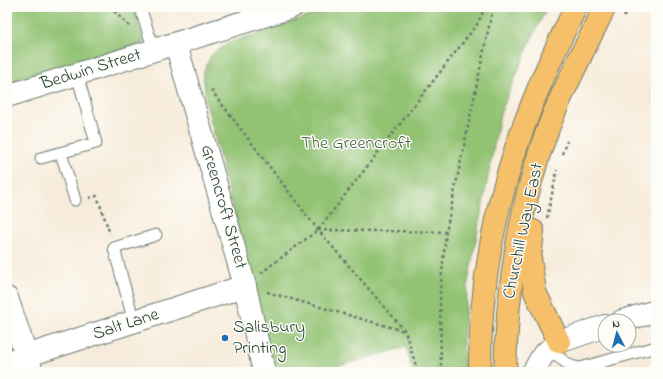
<svg xmlns="http://www.w3.org/2000/svg" width="663" height="379" viewBox="0 0 663 379" font-family="'Indie Flower',sans-serif">
<style>
.green{fill:#92c373;stroke:#588054}
.lines{fill:none;stroke-linecap:round;stroke-linejoin:round}
.service-casing{stroke:#6b7a6e;stroke-width:13}
.minor-casing{stroke:#6b7a6e;stroke-width:24}
.tertiary-casing{stroke:#6b7a6e;stroke-width:24}
.trunk-casing{stroke:#6b7a6e;stroke-width:24}
.path{stroke:#6b7a6e;stroke-width:2.5;stroke-dasharray:3 3;stroke-linecap:butt}
.service{stroke:#fff;stroke-width:11}
.minor{stroke:#fff;stroke-width:22}
.tertiary{stroke:#fff;stroke-width:22}
.trunk{stroke:#f6c06b;stroke-width:22}
.poi-dot{fill:#1f6fb2;stroke:#fdfcf7;stroke-width:1.5}
.labels{text-anchor:middle;dominant-baseline:central;stroke-width:3;stroke-linejoin:round;paint-order:stroke}
.street-label{font-size:18px;fill:#1f3d34;stroke:#fdfcf7}
.park-label{font-size:18px;fill:#3c5e44;stroke:#fdfcf7}
.poi-label{font-size:18px;fill:#1f3d34;stroke:#fdfcf7;text-anchor:start}
</style>
<rect width="100%" height="100%" fill="#fdfcf7"/>
<filter id="ink" filterUnits="userSpaceOnUse"><feTurbulence type="fractalNoise" baseFrequency=".025" numOctaves="2"/><feDisplacementMap in="SourceGraphic" scale="8" xChannelSelector="R" yChannelSelector="G"/><feConvolveMatrix kernelMatrix="1 2 1 2 8 2 1 2 1" color-interpolation-filters="sRGB"/></filter>
<filter id="wash" filterUnits="userSpaceOnUse"><feTurbulence type="fractalNoise" baseFrequency=".012" numOctaves="4" result="noise"/><feDisplacementMap in="SourceGraphic" scale="16" xChannelSelector="R" yChannelSelector="G"/><feGaussianBlur stdDeviation="0.9" result="paint"/><feColorMatrix in="noise" values="0 0 0 0 0 0 0 0 0 0 0 0 0 0 0 0 0 1.4 0 .05"/><feComposite in="paint" operator="in"/></filter>
<g filter="url(#wash)">
<rect width="100%" height="100%" fill="#f7ecdb"/>
<g class="green">
<path d="M7,7H133L144,43L7,85Z"/>
<path d="M337,7H547L530,42L500,114L468,282L463,339L465,372H413L406,347L317,372H274L206,102L203,73L211,55L228,43Z"/>
</g>
</g>
<g filter="url(#ink)">
<g class="lines">
<g class="service-casing">
<g id="service">
<path d="M140,7L154,50"/>
<path d="M61,153L75,200"/>
<path d="M41,158L96,143L77,74"/>
<path d="M134,322L114,248L156,235"/>
<path d="M548,350L571,366L580,368L656,347"/>
</g>
</g>
<g class="minor-casing">
<g id="minor">
<path d="M176,44L245,286L264,372"/>
<path d="M7,96L292,7"/>
<path d="M7,298L32,372"/>
<path d="M622,321L656,311"/>
<path d="M559,342L605,326"/>
<path d="M7,362L245,286"/>
</g>
</g>
<g class="tertiary-casing">
<path id="tertiary" d="M533,372L543,355L559,342"/>
</g>
<g class="trunk-casing">
<g id="trunk">
<path d="M533,231L530,258L535,292L559,342"/>
<path d="M480,372C479,237 516,126 576,7"/>
<path d="M505,372C507,284 521,193 555,111C570,76 588,41 605,7"/>
</g>
</g>
<g class="path">
<path d="M110,7L131,28"/>
<path d="M624,17L629,7"/>
<path d="M211,90L318,230L405,331L418,372"/>
<path d="M562,154L567,141"/>
<path d="M89,198L97,196L110,234"/>
<path d="M547,218L557,170"/>
<path d="M318,230L446,232"/>
<path d="M261,273L318,230L478,23L485,7"/>
<path d="M267,292L404,331"/>
<path d="M441,372L440,292L446,232L493,7"/>
</g>
<use href="#service" class="service"/>
<use href="#minor" class="minor"/>
<use href="#tertiary" class="tertiary"/>
<use href="#trunk" class="trunk"/>
</g>
</g>
<circle class="poi-dot" cx="225" cy="338" r="4"/>
<g class="labels">
<g class="street-label">
<text transform="translate(91 70) rotate(-17)">Bedwin Street</text>
<text transform="translate(223 207) rotate(74)">Greencroft Street</text>
<text transform="translate(524 231) rotate(-78)">Churchill Way East</text>
<text transform="translate(126 325) rotate(-18)">Salt Lane</text>
</g>
<g class="park-label">
<text x="356" y="144">The Greencroft</text>
</g>
<g class="poi-label">
<text x="233" y="328">Salisbury<tspan x="233" dy="21">Printing</tspan></text>
</g>
</g>
<rect width="663" height="379" fill="none" stroke="#fdfcf7" stroke-width="24"/>
<g transform="translate(617 333) rotate(354)"><circle r="19" fill="#fdfcf7" stroke="#a4b0a9"/>
<path d="M0-3L7 15L0 10L-7 15Z" fill="#1f6fb2"/>
<text y="-6" font-size="11" font-weight="bold" text-anchor="middle" fill="#1f3d34">N</text>
</g>
</svg>
